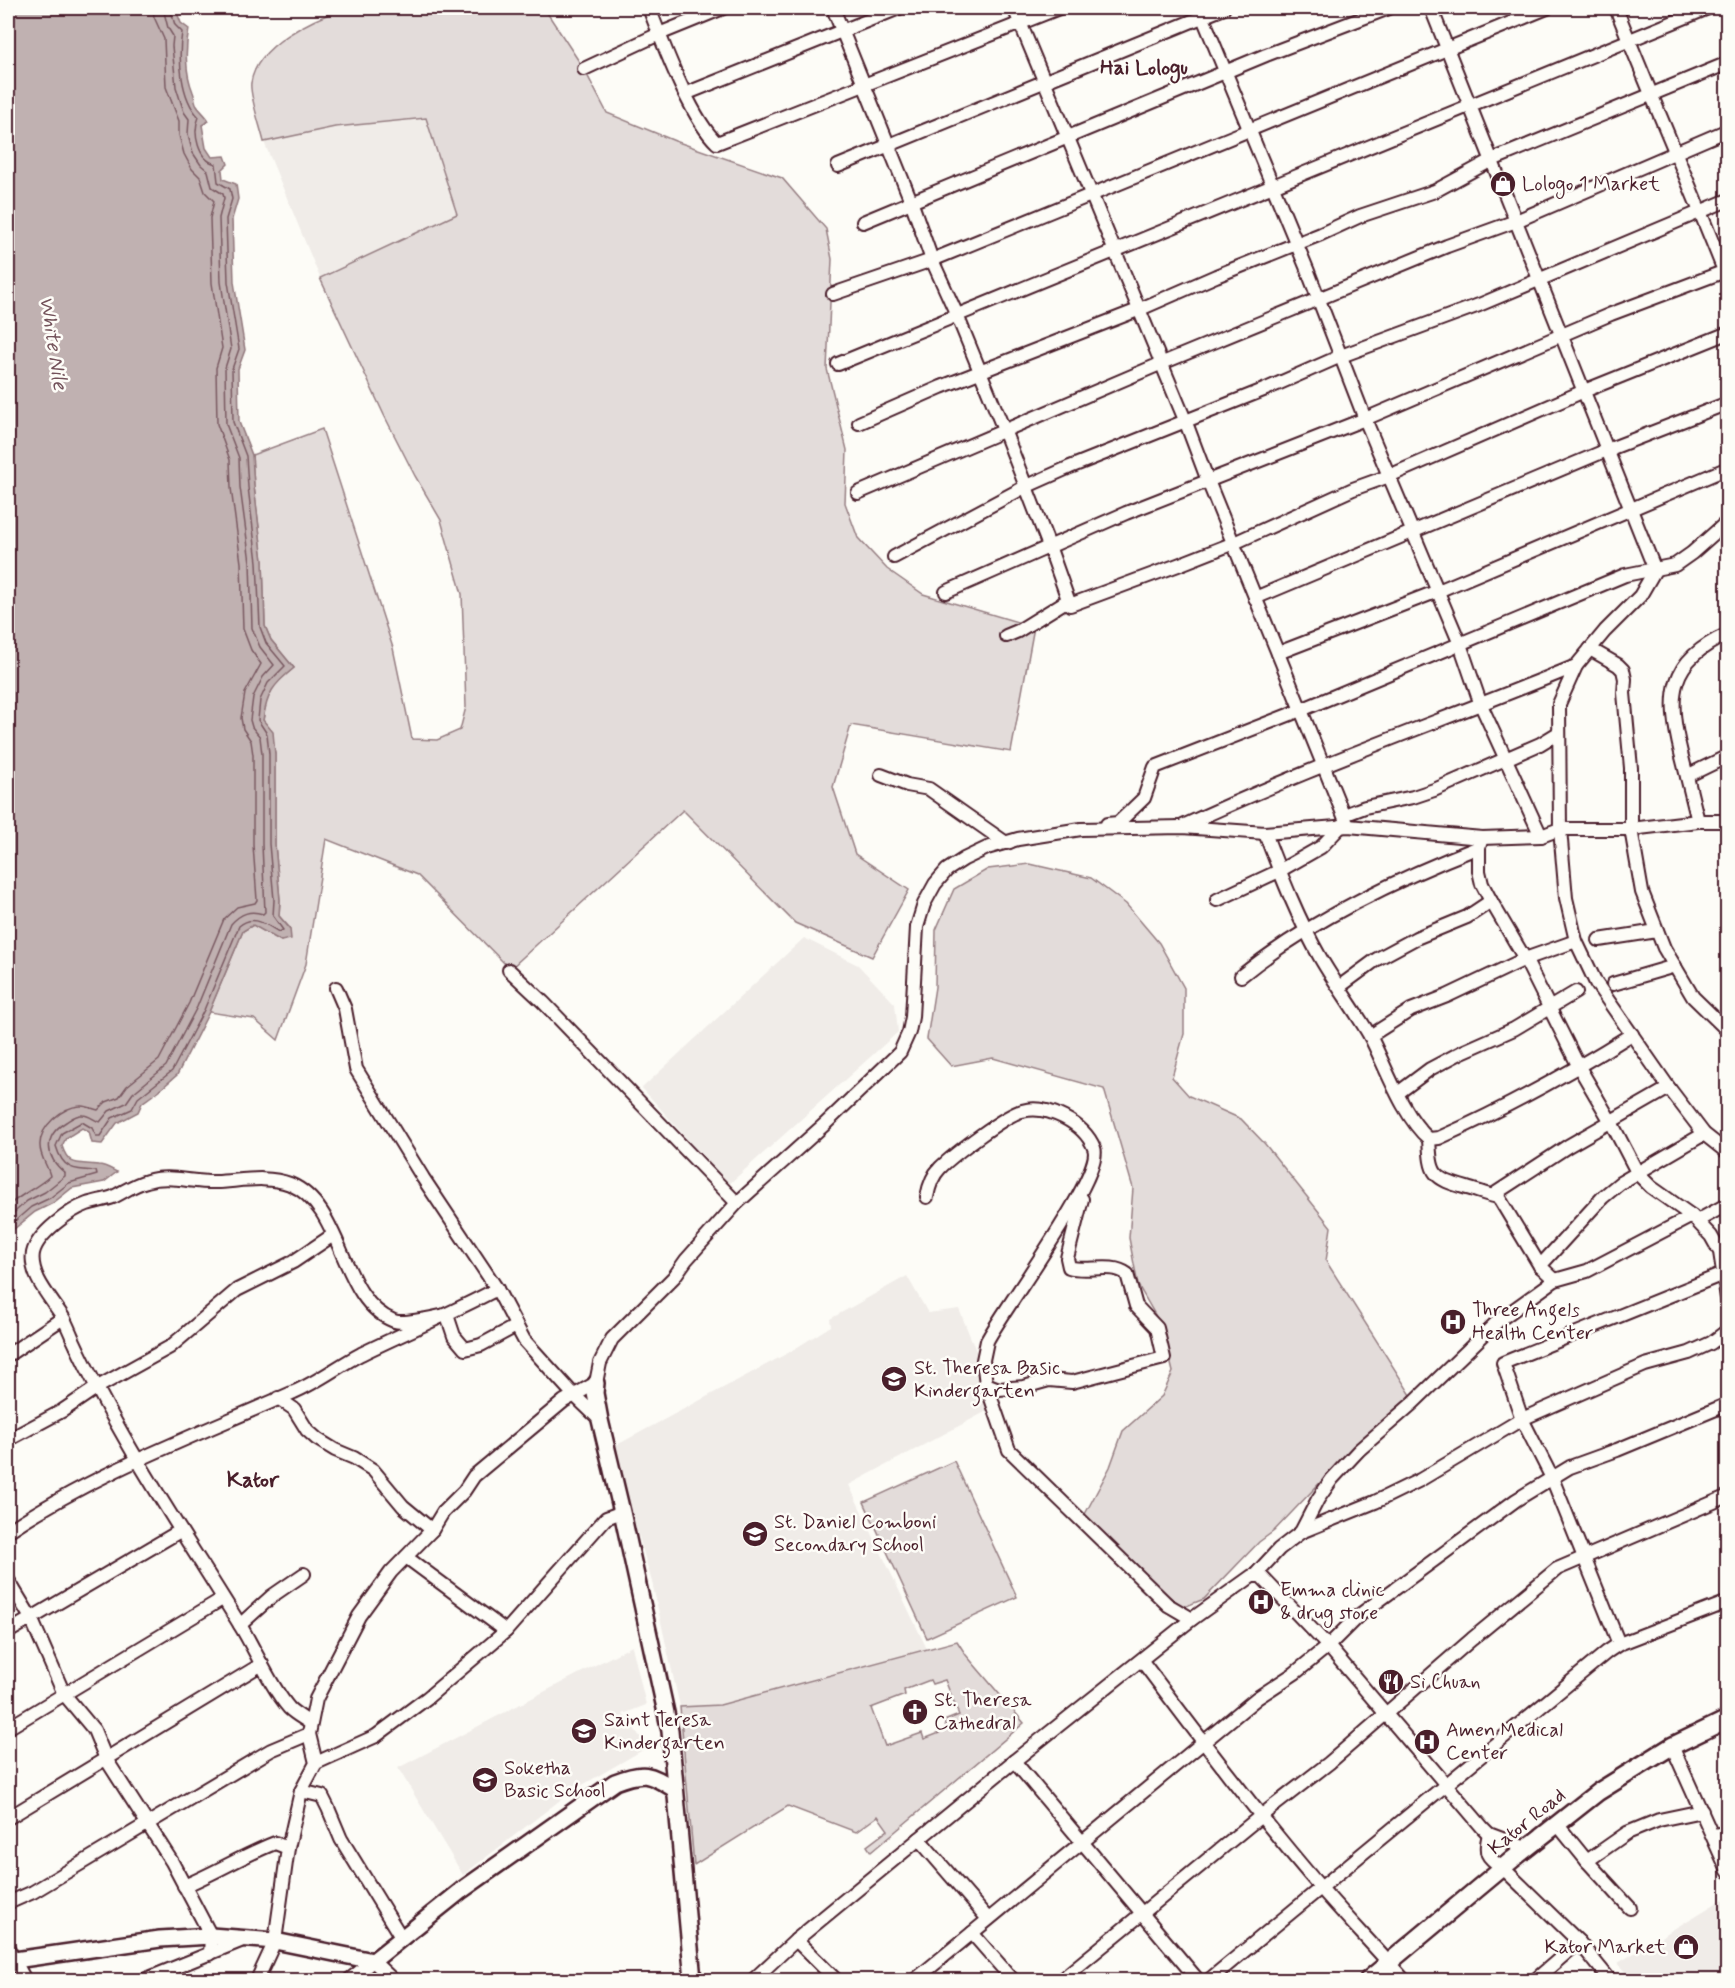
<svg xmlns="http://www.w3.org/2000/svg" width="1735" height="1988" viewBox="0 0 1735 1988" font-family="Mynerve,sans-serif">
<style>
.built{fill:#f0ece8}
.green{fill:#e3dcda;stroke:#967e82;stroke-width:1.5;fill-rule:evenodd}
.water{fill:#c0b1b1;stroke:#91777b;stroke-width:1.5}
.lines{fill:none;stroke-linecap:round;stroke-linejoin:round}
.shore{stroke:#795961;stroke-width:1.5}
.minor-casing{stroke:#4a1f2b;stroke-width:16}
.tertiary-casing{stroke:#4a1f2b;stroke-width:20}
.secondary-casing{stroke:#4a1f2b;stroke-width:21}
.minor{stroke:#fdfcf7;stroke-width:12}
.tertiary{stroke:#fdfcf7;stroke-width:15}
.secondary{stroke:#fdfcf7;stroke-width:16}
.labels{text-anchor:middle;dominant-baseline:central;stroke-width:5;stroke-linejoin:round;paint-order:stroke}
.poi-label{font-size:20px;fill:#4a1f2b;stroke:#fdfcf7;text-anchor:start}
.street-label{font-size:20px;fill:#4a1f2b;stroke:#fdfcf7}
.neighbourhood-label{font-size:21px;font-weight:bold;fill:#4a1f2b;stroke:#fdfcf7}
.water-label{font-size:21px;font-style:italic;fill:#73525a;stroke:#fdfcf7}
.quarter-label{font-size:22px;font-weight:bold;fill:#4a1f2b;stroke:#fdfcf7}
</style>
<rect width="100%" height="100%" fill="#fdfcf7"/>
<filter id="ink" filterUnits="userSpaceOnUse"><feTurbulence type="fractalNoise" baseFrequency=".0167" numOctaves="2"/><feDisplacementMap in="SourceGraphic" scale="12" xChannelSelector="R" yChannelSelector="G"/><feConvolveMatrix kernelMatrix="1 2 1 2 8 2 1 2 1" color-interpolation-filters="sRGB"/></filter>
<g filter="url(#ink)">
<g class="built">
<path d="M426,117L457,214L320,278L264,142L335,127Z"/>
<path d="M804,938L858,965L895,1004L898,1032L728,1185L642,1088Z"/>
<path d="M907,1276L928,1313L959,1309L998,1405L849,1485L927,1649L720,1705L680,1707L652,1582L613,1447L788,1353L831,1326L830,1319Z"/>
<path d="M632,1646L646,1705L623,1714L648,1747L572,1791L463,1875L398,1768Z"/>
<path d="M1723,1899L1728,1906L1727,1980H1631L1618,1963Z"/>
</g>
<g class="green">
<path d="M345,8H544L584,69L607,113L675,141L782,178L826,229L832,259L827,369L847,450L845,503L858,538L887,569L923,594L1034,627L1011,752L851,725L833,787L855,854L909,890L872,957L795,923L683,810L510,969L417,875L326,839L306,964L278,1040L254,1019L209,1012L243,931L253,925L281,941L290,928L279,916L280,900L275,844V754L263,721L266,702L274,685L294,668L271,640L265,626L263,561L254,486L252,455L322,429L393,648L412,739L437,740L460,730L466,707L462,594L441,520L415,476L384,415L320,278L457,214L426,118L335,127L264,142C261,129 249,94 251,83C256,45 313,19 345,8Z"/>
<path d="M1030,864L1091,878L1126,904L1159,943L1184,988V1034L1172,1077L1189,1096L1241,1119L1265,1144L1331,1227L1326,1261L1411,1395L1353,1448L1274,1531L1259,1542L1204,1599L1184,1607L1149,1582L1084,1516L1110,1467L1123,1431L1162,1396L1173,1372L1162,1327L1138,1285L1129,1238L1133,1188L1104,1089L993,1058L951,1066L927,1039L935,987L936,930L954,889L988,869Z"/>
<path d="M954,1461L1017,1597L927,1638L864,1502Z"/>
<path d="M957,1641L966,1655L1024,1723L871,1852L867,1846L888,1830L878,1816L856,1832L788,1806L694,1865L680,1707L720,1705ZM930,1680L932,1684L945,1680L959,1715L944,1721L947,1730L924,1739L922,1733L885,1746L871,1708L905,1695L904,1690Z"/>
</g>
<path class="water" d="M8,8H177L176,10L181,23L189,29C185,49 185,73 193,92C195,96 194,102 197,106C200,111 206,115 209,121L202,125L206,148L212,157L225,156L228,164L222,170L223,179L236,184L238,199L232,219L234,282L245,350L238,369L239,422L252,455L254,486L263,561L265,626L271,640L294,668C273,685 267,693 263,720L273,732L275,754V844L280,900L279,916L290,929L291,939L281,941L253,925L243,931L209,1012L177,1075L161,1089L142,1103L138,1112L117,1123L102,1144L92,1143L89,1132L82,1128L66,1138L62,1146C69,1168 79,1162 98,1165C105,1165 111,1169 117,1172L104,1182L72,1188L53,1203L35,1212L8,1234Z"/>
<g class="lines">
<g class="shore">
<path d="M8,1206C21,1194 37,1188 50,1176C48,1166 40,1157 40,1146C39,1127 62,1107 80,1106C86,1105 92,1109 98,1110L106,1102L119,1097L127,1086L159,1060L189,1003L224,919L237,907L255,903L257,900L253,845V755L251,741L243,729L241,718L245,693L261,664L251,650L243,629L241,563L231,488L230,460L217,424L216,368L222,348L212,283L210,218L214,201L205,192L200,177L192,169L184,154L179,135V121L166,87L164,39L154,17L153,8"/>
<path d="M8,1218L27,1201L45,1192L65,1176V1173C45,1157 43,1136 66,1122C71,1119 76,1114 83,1115C89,1115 95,1121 100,1122L109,1111L126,1103L133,1093L166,1066L197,1007L231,924C241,913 250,910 263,914L265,912L262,844V754L260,737L252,727L250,720L253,697L263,677L274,665L260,647L252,628L250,562L240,487L239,458L226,424L225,368L231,349L221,282L219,218L224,198L223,194L212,187L208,171L201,165L193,153L188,134L189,119L184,112L176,87L172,46L173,36L168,28L163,8"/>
<path d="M8,1227L31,1207L50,1198L69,1183L97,1175L96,1171C74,1170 63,1170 56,1146L62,1133L82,1122L92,1128L96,1136H100L112,1118L132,1109L138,1098L172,1071L204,1010L239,926C253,914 265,924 279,932L283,930L273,916L274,900L269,844V754L267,734L258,720L260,700L268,683L285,666L266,643L260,627L257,562L248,487L246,456L233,422L232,369L239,349L228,282L226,219L232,199L230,189L218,182L216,164C198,160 192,133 199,117C180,98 178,58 182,32L175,25L170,8"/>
</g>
<g class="minor-casing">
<g id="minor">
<path d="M649,8C663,43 690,118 717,143L1059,8"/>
<path d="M833,8L911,201L932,260L957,315L1004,430L1049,546L1070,605L1178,565L1234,543L1353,489L1389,476L1584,391L1728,333"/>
<path d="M1014,8L1185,420L1208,481L1348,826"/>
<path d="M1199,8L1307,269L1365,419L1460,644L1481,705L1541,836"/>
<path d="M1431,8L1655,570"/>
<path d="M1616,8C1652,99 1692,189 1728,281"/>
<path d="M584,69L659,34L723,8"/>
<path d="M685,94L899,8"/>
<path d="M838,166L1224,8"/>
<path d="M863,222L1266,55L1389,8"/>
<path d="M833,294L932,260L1547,8"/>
<path d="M838,364L1708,8"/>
<path d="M859,423L941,387L1138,310L1216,276L1321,234L1360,216L1435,191L1492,160L1728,63"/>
<path d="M858,493L1160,364L1447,246L1516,221L1728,130"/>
<path d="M894,557L1025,487L1070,467L1266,389L1341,356L1479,305L1728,200"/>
<path d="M1655,570L1640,596L1605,631L1576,666L1559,704L1560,829L1566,898L1576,941L1596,983L1669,1088L1704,1134L1728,1153"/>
<path d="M946,592L1126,513L1365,419L1611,314L1728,270"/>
<path d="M1255,598L1607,450L1728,403"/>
<path d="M1006,636L1018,631L1068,600"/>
<path d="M1590,649L1618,665L1623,670L1625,679L1624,693L1631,768V829L1642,892L1664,948L1693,997L1728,1031"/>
<path d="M1278,653L1438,591L1728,468"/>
<path d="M881,775L907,785L929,789L1006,843L1010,842"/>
<path d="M1687,776L1728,756"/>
<path d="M1344,815L1365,807L1413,797L1434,790L1540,744L1558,733"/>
<path d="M1698,821C1692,798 1687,776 1681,753C1667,696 1668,660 1728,634"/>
<path d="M1107,824L1118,823L1144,798L1155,767L1301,710L1625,575L1675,565L1692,553L1728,521"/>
<path d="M1183,826C1311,766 1445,720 1576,666"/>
<path d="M1265,833C1281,875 1298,919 1321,959C1336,985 1355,1010 1370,1036C1386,1067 1403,1117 1429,1139L1439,1138C1506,1108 1570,1073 1632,1034"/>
<path d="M1482,838L1479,847V871L1482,884L1491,901L1525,959L1579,1067L1611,1122L1638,1174L1651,1187L1692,1216L1711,1236L1720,1252L1728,1305"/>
<path d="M1217,900L1279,871L1321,847L1341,826"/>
<path d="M1599,940L1657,931"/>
<path d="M509,970L543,1002L737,1203"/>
<path d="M1241,976C1310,920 1397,879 1479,847"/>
<path d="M1613,984L1675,966"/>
<path d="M1339,987L1377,959L1416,938L1467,917L1491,901"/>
<path d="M336,988L345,1009L356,1069L423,1178L497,1289L524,1340L573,1394L600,1420"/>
<path d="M1370,1036L1411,1010L1447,996L1525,959L1576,941"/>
<path d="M1398,1093L1430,1069L1462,1052L1514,1029L1576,992"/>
<path d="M1429,1139C1431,1175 1432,1178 1467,1188C1478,1191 1487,1195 1499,1197"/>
<path d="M927,1197C929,1186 932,1176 940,1168C953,1155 1005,1115 1022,1111C1047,1104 1084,1123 1094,1148C1105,1174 1003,1309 987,1341L983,1360L986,1384L1009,1450L1168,1605L1192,1619"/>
<path d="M1697,1221L1728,1204"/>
<path d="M1540,1266L1496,1193L1568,1146L1669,1088"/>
<path d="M1555,1280L1540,1266L1603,1197L1620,1183L1704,1134"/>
<path d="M8,1355L63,1318"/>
<path d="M986,1384L999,1389L1024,1387L1049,1380L1072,1382L1164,1358L1157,1328L1136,1306L1127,1274C1111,1262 1087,1273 1069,1267L1067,1258L1082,1199"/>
<path d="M278,1398L294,1409L307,1430L317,1439L335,1450L354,1458L373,1470L403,1506L432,1530"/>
<path d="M8,1440L62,1411L96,1388L170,1347L237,1290L293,1262L333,1235"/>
<path d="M8,1531C96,1472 197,1435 294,1392C318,1382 338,1366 361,1354C406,1332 452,1313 497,1289"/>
<path d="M1301,1532L1318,1499L1332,1479L1359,1450L1413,1403L1498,1321L1555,1280L1587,1271L1692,1216"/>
<path d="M406,1557L506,1631"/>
<path d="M1256,1574L1279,1549L1301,1532L1375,1502L1420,1480L1522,1419L1645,1365L1689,1353L1711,1343L1728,1330"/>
<path d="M8,1580L31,1618L64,1694L94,1730L106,1759L172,1862L211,1936L210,1954"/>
<path d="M240,1625L272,1596L304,1574"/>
<path d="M8,1632L180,1531"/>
<path d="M1619,1644L1552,1478L1522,1419L1503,1363L1728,1272"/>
<path d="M1142,1661C1200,1738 1258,1815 1321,1888C1348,1919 1377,1949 1404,1980"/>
<path d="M310,1723C303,1718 295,1714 289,1708C270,1686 255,1649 240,1625C182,1531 119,1439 73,1339C70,1332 67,1325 64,1319C53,1300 29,1277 33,1253C37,1234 70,1210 87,1204C96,1201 105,1200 113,1197C124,1192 134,1184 147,1181C169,1174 193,1183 216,1182C240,1181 267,1175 290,1184C345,1207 339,1300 394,1321C404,1325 435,1317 447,1315L454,1336L465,1349L481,1345L516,1326"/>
<path d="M8,1728L222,1599"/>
<path d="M1672,1746L1728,1871"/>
<path d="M1014,1761L1198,1980"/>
<path d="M316,1763L376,1736L427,1698L506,1631L606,1518L622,1512"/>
<path d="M301,1791L322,1796L328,1808L341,1839L401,1937"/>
<path d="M8,1818L262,1664"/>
<path d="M1557,1824L1587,1861L1630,1908"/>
<path d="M1489,1834C1484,1853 1486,1857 1503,1868L1579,1942L1610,1980"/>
<path d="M1713,1836L1728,1831"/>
<path d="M919,1839L988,1919"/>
<path d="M1587,1861L1627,1833L1659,1820L1702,1811"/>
<path d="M184,1886C215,1873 244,1855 275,1843L288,1848"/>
<path d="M8,1903L33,1892L271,1750L309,1734"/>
<path d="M972,1933L1013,1980"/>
<path d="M796,1940L836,1980"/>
<path d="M8,1948L25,1980"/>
<path d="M144,1980L243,1940"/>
<path d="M257,1980L275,1941L288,1848L301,1791L316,1763L309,1734L316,1699L359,1616L391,1572L432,1530L443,1512L464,1491L474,1476L564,1401L596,1383L600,1363L612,1339L674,1277L686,1260L737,1203L825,1124L900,1052L909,1032L912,1017L917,927L924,904L935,884L947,870L964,859L987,848L1018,839L1081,829L1182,827L1265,833L1348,826L1482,838L1541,836L1560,829H1631L1698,821H1728"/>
<path d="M349,1980L373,1961L393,1980"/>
<path d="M753,1980L796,1940L1014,1761L1192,1619L1252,1576H1261L1328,1646L1483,1828L1489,1834L1526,1848"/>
<path d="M915,1980L1257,1698L1295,1673L1328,1646L1358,1616L1516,1500L1570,1467L1617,1450L1728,1404"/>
<path d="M1061,1980L1262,1815L1329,1763L1472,1639L1557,1569L1728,1496"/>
<path d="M1209,1980L1607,1652L1619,1644L1728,1602"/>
<path d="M1535,1980L1579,1942"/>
</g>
</g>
<g class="tertiary-casing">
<g id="tertiary">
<path d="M596,1383L595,1393L600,1420L622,1512L670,1731L693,1980"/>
<path d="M8,1961L160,1939L211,1936L275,1941L373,1961L462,1890L615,1782C643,1771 649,1773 674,1789"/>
</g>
</g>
<g class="secondary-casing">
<path id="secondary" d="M1368,1980L1513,1859L1598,1792L1672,1746L1728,1719"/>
</g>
<use href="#minor" class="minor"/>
<use href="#tertiary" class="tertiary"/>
<use href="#secondary" class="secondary"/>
</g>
</g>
<defs>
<g id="shop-disc" transform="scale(1.35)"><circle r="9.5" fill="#4a1f2b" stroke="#fdfcf7"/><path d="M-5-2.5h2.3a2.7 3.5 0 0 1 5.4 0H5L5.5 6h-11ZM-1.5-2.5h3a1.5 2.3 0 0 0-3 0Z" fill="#fff"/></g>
<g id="hospital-disc" transform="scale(1.35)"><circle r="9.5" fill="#4a1f2b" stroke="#fdfcf7"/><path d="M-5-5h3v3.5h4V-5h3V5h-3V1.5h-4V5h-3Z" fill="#fff"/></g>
<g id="school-disc" transform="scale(1.35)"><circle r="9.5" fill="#4a1f2b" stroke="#fdfcf7"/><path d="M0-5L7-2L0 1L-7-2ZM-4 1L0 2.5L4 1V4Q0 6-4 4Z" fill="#fff"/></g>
<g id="restaurant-disc" transform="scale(1.35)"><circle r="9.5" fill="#4a1f2b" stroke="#fdfcf7"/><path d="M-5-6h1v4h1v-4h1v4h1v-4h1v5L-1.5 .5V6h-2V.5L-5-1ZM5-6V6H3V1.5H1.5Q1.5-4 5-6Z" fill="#fff"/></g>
<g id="church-disc" transform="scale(1.35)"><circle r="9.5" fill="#4a1f2b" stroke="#fdfcf7"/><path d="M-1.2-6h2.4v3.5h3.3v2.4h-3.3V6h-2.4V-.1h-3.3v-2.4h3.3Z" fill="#fff"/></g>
</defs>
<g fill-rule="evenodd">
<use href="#shop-disc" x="1503" y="184"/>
<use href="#hospital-disc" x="1453" y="1322"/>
<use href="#school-disc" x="894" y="1379"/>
<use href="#school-disc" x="755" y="1534"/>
<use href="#hospital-disc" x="1261" y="1602"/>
<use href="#restaurant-disc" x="1391" y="1682"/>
<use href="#church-disc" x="915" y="1712"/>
<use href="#school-disc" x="584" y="1731"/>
<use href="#hospital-disc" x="1427" y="1742"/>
<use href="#school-disc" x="485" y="1780"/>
<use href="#shop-disc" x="1686" y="1947"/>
</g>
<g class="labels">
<g class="poi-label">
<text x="1522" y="184">Lologo 1 Market</text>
<text x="1472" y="1310">Three Angels<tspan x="1472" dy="23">Health Center</tspan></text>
<text x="914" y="1368">St. Theresa Basic<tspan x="914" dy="23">Kindergarten</tspan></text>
<text x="774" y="1522">St. Daniel Comboni<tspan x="774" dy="23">Secondary School</tspan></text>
<text x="1280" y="1590">Emma clinic<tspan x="1280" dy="23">&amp; drug store</tspan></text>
<text x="1410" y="1682">Si Chuan</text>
<text x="934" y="1700">St. Theresa<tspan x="934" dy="23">Cathedral</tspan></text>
<text x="604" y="1720">Saint Teresa<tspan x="604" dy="23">Kindergarten</tspan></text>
<text x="1446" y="1730">Amen Medical<tspan x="1446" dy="23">Center</tspan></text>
<text x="504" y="1768">Soketha<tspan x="504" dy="23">Basic School</tspan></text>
<text x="1666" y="1947" text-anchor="end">Kator Market</text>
</g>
<g class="street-label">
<text transform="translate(1527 1822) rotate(-39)">Kator Road</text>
</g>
<g class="neighbourhood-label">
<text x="1144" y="68">Hai Lologu</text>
</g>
<g class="water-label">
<text transform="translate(53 343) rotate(81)">White Nile</text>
</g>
<g class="quarter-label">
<text x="253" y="1481">Kator</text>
</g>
</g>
<rect width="1735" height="1988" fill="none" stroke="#fdfcf7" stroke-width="30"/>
<rect x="15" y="15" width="1705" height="1958" fill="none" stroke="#4a1f2b" stroke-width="2" filter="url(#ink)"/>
</svg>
